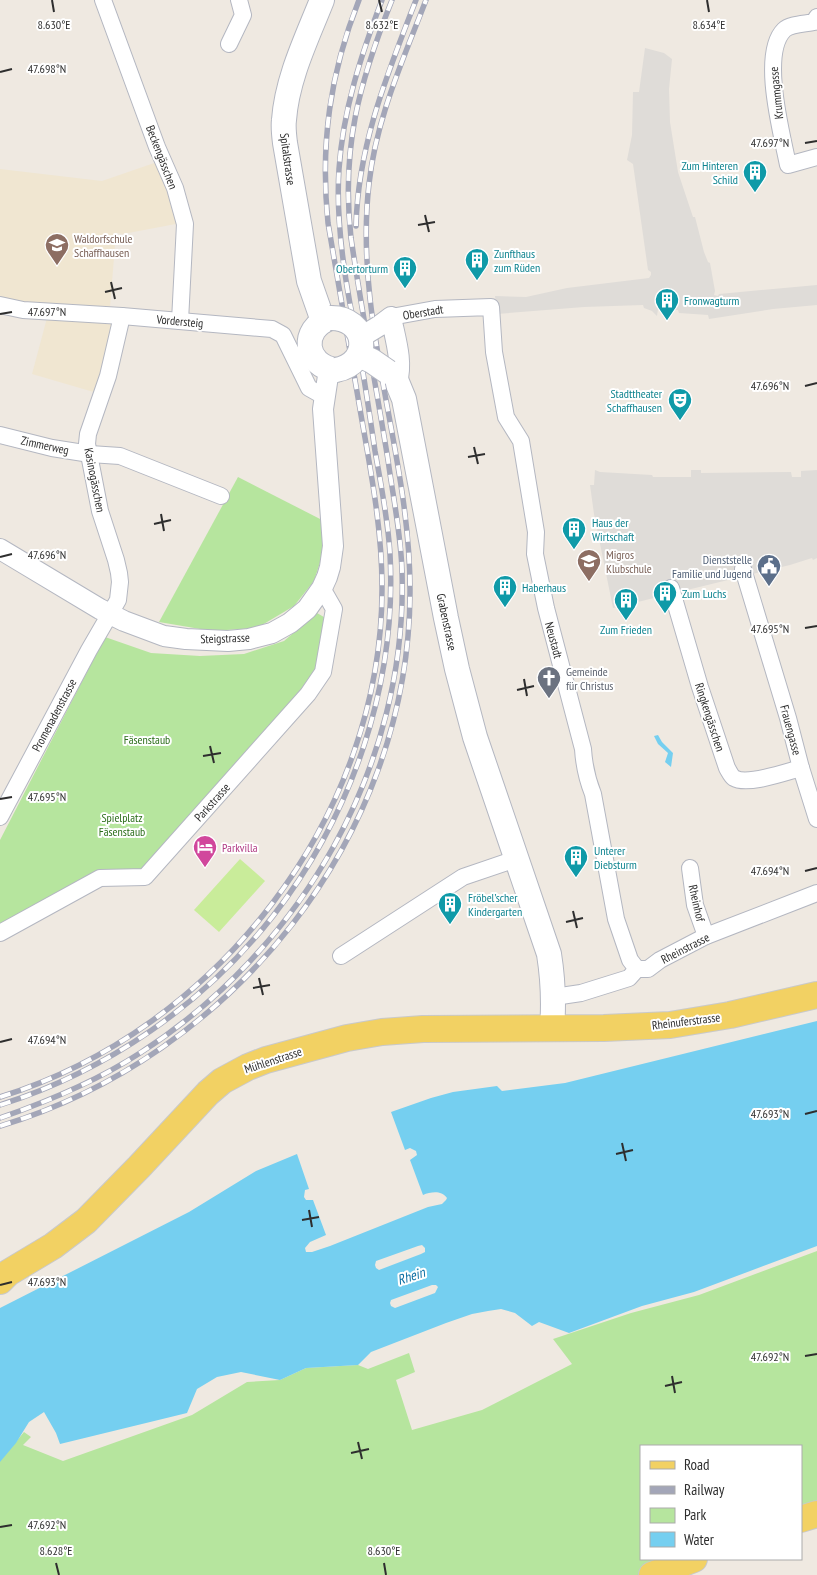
<svg xmlns="http://www.w3.org/2000/svg" width="817" height="1575" viewBox="0 0 817 1575" font-family="'PT Sans Narrow',sans-serif">
<style>
.education{fill:#f0e6d1}
.green{fill:#b6e59e}
.pitch{fill:#c9ec9a}
.plaza{fill:#dfdcd8}
.water{fill:#75cff0;fill-rule:evenodd}
.lines{fill:none;stroke-linecap:round;stroke-linejoin:round}
.minor-casing{stroke:#b4b7c1;stroke-width:18}
.tertiary-casing{stroke:#b4b7c1;stroke-width:22}
.secondary-casing{stroke:#b4b7c1;stroke-width:26}
.primary-casing{stroke:#c9c9c9;stroke-width:28}
.minor{stroke:#fff;stroke-width:16}
.tertiary{stroke:#fff;stroke-width:20}
.secondary{stroke:#fff;stroke-width:24}
.primary{stroke:#f2d163;stroke-width:26}
.rail-casing{stroke:#a3a6b8;stroke-width:5.5}
.rail{stroke:#fff;stroke-width:4;stroke-dasharray:11;stroke-linecap:butt}
.tertiary-bridge-casing{stroke:#b4b7c1;stroke-width:22;stroke-linecap:butt}
.secondary-bridge-casing{stroke:#b4b7c1;stroke-width:26;stroke-linecap:butt}
.tertiary-bridge{stroke:#fff;stroke-width:20}
.secondary-bridge{stroke:#fff;stroke-width:24}
.ticks{fill:none;stroke:#2e2e2e;stroke-width:2}
.labels{text-anchor:middle;dominant-baseline:central;stroke-width:4;stroke-linejoin:round;paint-order:stroke}
.street-label{font-size:12px;fill:#2e2e2e;stroke:#fff}
.culture-label{font-size:12px;fill:#0d838f;stroke:#fff;text-anchor:start}
.education-label{font-size:12px;fill:#785e54;stroke:#fff;text-anchor:start}
.service-label{font-size:12px;fill:#4e5e75;stroke:#fff;text-anchor:end}
.worship-label{font-size:12px;fill:#5b616d;stroke:#fff;text-anchor:start}
.park-label{font-size:12px;fill:#2c6e1b;stroke:#fff}
.hotel-label{font-size:12px;fill:#b23c85;stroke:#fff;text-anchor:start}
.water-label{font-size:14px;font-style:italic;fill:#0d6fa3;stroke:#fff}
.ticks-label{font-size:12px;text-anchor:middle;fill:#2e2e2e;stroke:#fff;stroke-width:4;stroke-linejoin:round;paint-order:stroke}
</style>
<rect width="100%" height="100%" fill="#efe9e1"/>
<g class="education">
<path d="M160,161L181,223L123,234L116,233L110,307L25,304L0,298V169L102,181Z"/>
<path d="M47,318L117,320L97,393L32,374Z"/>
</g>
<g class="green">
<path d="M238,477L324,521L325,547L314,581L294,606L257,628L212,631L159,622Z"/>
<path d="M317,613L329,620L318,673L144,871L97,872L0,928V840L105,637L151,653L200,656L244,654L284,641Z"/>
<path d="M817,1251V1514L801,1519V1446H641V1559H694L652,1575H0V1461L24,1432L31,1437L23,1445L63,1461L192,1415L247,1382L280,1380L306,1368L358,1365L368,1369L409,1353L415,1372L396,1380L412,1430L482,1410L572,1364L553,1339L631,1313L699,1295Z"/>
</g>
<path class="pitch" d="M240,859L265,881L219,932L194,910Z"/>
<g class="plaza">
<path d="M645,48L664,53L672,59L669,89L670,122L678,172L693,217H695L704,252L708,262L710,263L715,291L714,295L718,296L719,294L817,285V305L773,309L709,319L708,315L679,313L678,310L658,309L657,316L652,311L644,308L643,305L584,307L497,314L495,296L526,297L567,288L649,278L651,275V272L648,270L633,164L627,160L632,135L633,92H639Z"/>
<path d="M595,470L600,472L652,475L653,477H691V470H701V473L791,472L792,477H801V471L817,470V558L813,560L812,558L790,565L613,608L594,514L590,485H594Z"/>
</g>
<g class="water">
<path d="M658,735L662,742L673,753L671,767L665,762L668,753L658,744L654,736Z"/>
<path d="M817,1021V1246L694,1292L642,1306L569,1333L539,1322L532,1326L515,1313L501,1309L488,1311L472,1314L446,1323L371,1352L358,1365L306,1368L280,1380L241,1372L217,1377L197,1389L187,1413L60,1444L56,1433L44,1412L29,1422L16,1443L0,1462V1308L189,1212L256,1171L297,1154L309,1189L305,1190L304,1197L306,1200H313L326,1235L310,1242L305,1248L306,1252H312L330,1246L428,1207L442,1204L446,1200L447,1198C441,1190 431,1192 423,1195L410,1160L417,1155L416,1151L410,1148L405,1150L391,1112L431,1098L453,1092L497,1086L502,1091L565,1083ZM422,1245L425,1248V1252L421,1254L379,1270L376,1268L375,1265L376,1261L418,1246ZM432,1285H436L438,1287L435,1293L395,1308L391,1306L390,1303L391,1300Z"/>
</g>
<g class="lines">
<g class="minor-casing">
<g id="minor">
<path d="M103,0L157,147L175,188L185,224L180,321"/>
<path d="M817,17L814,22C805,24 790,24 784,30C760,54 782,134 788,165L817,157"/>
<path d="M229,44L243,15L239,0"/>
<path d="M0,305L23,310L122,316L272,329L283,335L309,388L325,397"/>
<path d="M391,317L435,309L491,307L494,352L506,417L521,441L536,532L535,554L546,608L583,749C584,765 587,779 593,794L616,919L630,960L637,969"/>
<path d="M0,435L52,448L90,454L120,456L221,496"/>
<path d="M743,569L788,718L801,768L817,819"/>
<path d="M671,588L700,687L727,768C729,771 731,776 734,778C747,786 786,772 801,768"/>
<path d="M0,817L89,650L118,600L120,582L119,573L116,560L100,511L87,444L88,434L108,376L122,316"/>
<path d="M690,868L695,905L706,936"/>
<path d="M0,933L100,878L145,877L308,694L323,672L334,609L322,588"/>
<path d="M341,956L463,877L516,859"/>
<path d="M554,997L581,993L629,978L637,969H648L660,960L706,936L817,893"/>
</g>
</g>
<g class="tertiary-casing">
<g id="tertiary">
<path d="M379,326L391,317C395,338 403,361 397,382"/>
<path d="M0,549L100,609L124,621L164,636L186,639L228,641L249,639L272,633L290,623L307,609L322,588L327,577L330,567L333,546L323,409L328,376L330,369"/>
</g>
</g>
<g class="secondary-casing">
<g id="secondary">
<path d="M322,0C307,38 287,78 284,120C283,127 284,135 285,143L309,281L323,321"/>
<path d="M330,318C300,329 304,366 336,370"/>
<path d="M388,372L397,382L404,399L446,618L457,669L475,737L549,954C553,979 554,1003 552,1029"/>
</g>
</g>
<g class="primary-casing">
<g id="primary">
<path d="M0,1281L8,1273L53,1246L86,1221L139,1167L208,1093L222,1081L248,1067L266,1060L347,1038L382,1032L423,1029L604,1028L670,1025L730,1015L817,995"/>
<path d="M801,1519L817,1514"/>
<path d="M652,1575L694,1559"/>
</g>
</g>
<use href="#minor" class="minor"/>
<use href="#tertiary" class="tertiary"/>
<use href="#secondary" class="secondary"/>
<use href="#primary" class="primary"/>
<g class="rail-casing">
<g id="rail">
<path d="M356,226C358,145 387,75 416,0"/>
<path d="M0,1097C217,1030 383,816 382,587C382,529 371,472 361,415C350,351 339,287 328,223C320,144 330,73 359,0"/>
<path d="M0,1105C107,1071 204,1004 273,916C353,813 397,684 390,554C388,519 381,485 375,451C370,417 365,383 359,349C357,334 353,319 350,304C342,260 336,214 339,169C343,110 361,55 382,0"/>
<path d="M0,1118C49,1101 97,1081 140,1053C302,949 408,765 402,571C401,534 393,497 388,460C376,386 362,313 351,238C341,148 359,83 392,0"/>
<path d="M0,1126C232,1056 409,838 410,593C411,455 353,322 369,184C376,119 403,60 426,0"/>
</g>
</g>
<use href="#rail" class="rail"/>
<g class="tertiary-bridge-casing">
<path id="tertiary-bridge" d="M361,337L379,326"/>
</g>
<g class="secondary-bridge-casing">
<g id="secondary-bridge">
<path d="M330,318C368,317 373,363 336,370"/>
<path d="M359,355L372,361L388,372"/>
</g>
</g>
<use href="#tertiary-bridge" class="tertiary-bridge"/>
<use href="#secondary-bridge" class="secondary-bridge"/>
</g>
<path class="ticks" d="M52,0L54,12M379,0L382,12M707,0L709,12M0,72L12,69M805,143L817,141M425,215L429,232M418,225L435,222M111,282L115,299M105,292L122,288M0,314L12,312M805,386L817,383M474,447L478,464M468,457L485,454M161,514L164,531M154,524L171,520M0,557L12,554M805,628L817,626M524,679L527,696M517,690L534,686M210,746L214,763M203,756L221,753M0,799L12,797M805,871L817,868M573,911L577,928M566,922L583,918M259,978L263,995M253,988L270,985M0,1042L12,1039M805,1114L817,1111M622,1143L626,1161M616,1154L633,1150M309,1210L312,1227M302,1220L319,1217M0,1285L12,1282M805,1356L817,1354M672,1376L675,1393M665,1386L682,1382M358,1442L362,1459M351,1453L369,1449M0,1527L12,1525M56,1563L59,1575M384,1563L386,1575"/>
<defs>
<g id="building-pin" transform="scale(1.25)"><path d="M0 17L-7.5 6A9.5 9.5 0 1 1 7.5 6Z" fill="#0f9aa8" stroke="#fff"/><path d="M-4-6H4V6H1V3H-1V6H-4ZM-2.5-4.3h1.7v1.8h-1.7ZM.8-4.3h1.7v1.8H.8ZM-2.5-1h1.7V.8h-1.7ZM.8-1h1.7V.8H.8Z" fill="#fff"/></g>
<g id="school-pin" transform="scale(1.25)"><path d="M0 17L-7.5 6A9.5 9.5 0 1 1 7.5 6Z" fill="#8d6e63" stroke="#fff"/><path d="M0-5L7-2L0 1L-7-2ZM-4 1L0 2.5L4 1V4Q0 6-4 4Z" fill="#fff"/></g>
<g id="theatre-pin" transform="scale(1.25)"><path d="M0 17L-7.5 6A9.5 9.5 0 1 1 7.5 6Z" fill="#0f9aa8" stroke="#fff"/><path d="M-5-5.5Q0-4 5-5.5V0Q5 5 0 6Q-5 5-5 0ZM-3.3-2.5H-1v1.5H-3.3ZM1-2.5H3.3v1.5H1ZM-2.8 1Q0 5.5 2.8 1Z" fill="#fff"/></g>
<g id="civic-pin" transform="scale(1.25)"><path d="M0 17L-7.5 6A9.5 9.5 0 1 1 7.5 6Z" fill="#5c6f8a" stroke="#fff"/><path d="M-.6-6.5H3V-4.5H.6V-3L4-1V1h2V6H-6V1h2V-1L-.6-3ZM-1.2 2.5V6h2.4V2.5Z" fill="#fff"/></g>
<g id="church-pin" transform="scale(1.25)"><path d="M0 17L-7.5 6A9.5 9.5 0 1 1 7.5 6Z" fill="#6b7280" stroke="#fff"/><path d="M-1.2-6h2.4v3.5h3.3v2.4h-3.3V6h-2.4V-.1h-3.3v-2.4h3.3Z" fill="#fff"/></g>
<g id="hotel-pin" transform="scale(1.25)"><path d="M0 17L-7.5 6A9.5 9.5 0 1 1 7.5 6Z" fill="#d1479c" stroke="#fff"/><path d="M-6-4.5h1.5V1H6V5H4.5V3h-9V5H-6ZM-4 0a1.8 1.8 0 1 1 3.6 0ZM.5 0V-2.5h3Q6-2.5 6 0Z" fill="#fff"/></g>
</defs>
<g fill-rule="evenodd">
<use href="#building-pin" x="755" y="172"/>
<use href="#school-pin" x="57" y="245"/>
<use href="#building-pin" x="477" y="260"/>
<use href="#building-pin" x="405" y="268"/>
<use href="#building-pin" x="667" y="300"/>
<use href="#theatre-pin" x="680" y="400"/>
<use href="#building-pin" x="574" y="529"/>
<use href="#school-pin" x="589" y="561"/>
<use href="#civic-pin" x="769" y="566"/>
<use href="#building-pin" x="505" y="587"/>
<use href="#building-pin" x="665" y="593"/>
<use href="#building-pin" x="626" y="600"/>
<use href="#church-pin" x="549" y="678"/>
<use href="#hotel-pin" x="205" y="847"/>
<use href="#building-pin" x="576" y="857"/>
<use href="#building-pin" x="450" y="904"/>
</g>
<g class="labels">
<g class="street-label">
<text transform="translate(776 93) rotate(-96)">Krummgasse</text>
<text transform="translate(162 157) rotate(69)">Beckengässchen</text>
<text transform="translate(288 159) rotate(82)">Spitalstrasse</text>
<text transform="translate(423 312) rotate(-9)">Oberstadt</text>
<text transform="translate(180 321) rotate(5)">Vordersteig</text>
<text transform="translate(45 445) rotate(12)">Zimmerweg</text>
<text transform="translate(95 480) rotate(79)">Kasinogässchen</text>
<text transform="translate(447 622) rotate(78)">Grabenstrasse</text>
<text transform="translate(225 638) rotate(-2)">Steigstrasse</text>
<text transform="translate(554 640) rotate(75)">Neustadt</text>
<text transform="translate(54 715) rotate(-62)">Promenadenstrasse</text>
<text transform="translate(710 717) rotate(72)">Ringkengässchen</text>
<text transform="translate(791 730) rotate(75)">Frauengasse</text>
<text transform="translate(212 802) rotate(-48)">Parkstrasse</text>
<text transform="translate(697 903) rotate(77)">Rheinhof</text>
<text transform="translate(685 948) rotate(-27)">Rheinstrasse</text>
<text transform="translate(686 1021) rotate(-7)">Rheinuferstrasse</text>
<text transform="translate(273 1060) rotate(-18)">Mühlenstrasse</text>
</g>
<g class="culture-label">
<text x="738" y="165" text-anchor="end">Zum Hinteren<tspan x="738" dy="14">Schild</tspan></text>
<text x="494" y="253">Zunfthaus<tspan x="494" dy="14">zum Rüden</tspan></text>
<text x="388" y="268" text-anchor="end">Obertorturm</text>
<text x="684" y="300">Fronwagturm</text>
<text x="662" y="393" text-anchor="end">Stadttheater<tspan x="662" dy="14">Schaffhausen</tspan></text>
<text x="592" y="522">Haus der<tspan x="592" dy="14">Wirtschaft</tspan></text>
<text x="522" y="587">Haberhaus</text>
<text x="682" y="593">Zum Luchs</text>
<text x="626" y="629" text-anchor="middle">Zum Frieden</text>
<text x="594" y="850">Unterer<tspan x="594" dy="14">Diebsturm</tspan></text>
<text x="468" y="897">Fröbel’scher<tspan x="468" dy="14">Kindergarten</tspan></text>
</g>
<g class="education-label">
<text x="74" y="238">Waldorfschule<tspan x="74" dy="14">Schaffhausen</tspan></text>
<text x="606" y="554">Migros<tspan x="606" dy="14">Klubschule</tspan></text>
</g>
<g class="service-label">
<text x="752" y="559">Dienststelle<tspan x="752" dy="14">Familie und Jugend</tspan></text>
</g>
<g class="worship-label">
<text x="566" y="671">Gemeinde<tspan x="566" dy="14">für Christus</tspan></text>
</g>
<g class="park-label">
<text x="147" y="739">Fäsenstaub</text>
<text x="122" y="817">Spielplatz<tspan x="122" dy="14">Fäsenstaub</tspan></text>
</g>
<g class="hotel-label">
<text x="222" y="847">Parkvilla</text>
</g>
<g class="water-label">
<text transform="translate(411 1276) rotate(-18)">Rhein</text>
</g>
</g>
<g class="ticks-label">
<text x="54" y="29">8.630°E</text>
<text x="382" y="29">8.632°E</text>
<text x="709" y="29">8.634°E</text>
<text x="47" y="73">47.698°N</text>
<text x="770" y="147">47.697°N</text>
<text x="47" y="316">47.697°N</text>
<text x="770" y="390">47.696°N</text>
<text x="47" y="559">47.696°N</text>
<text x="770" y="633">47.695°N</text>
<text x="47" y="801">47.695°N</text>
<text x="770" y="875">47.694°N</text>
<text x="47" y="1044">47.694°N</text>
<text x="770" y="1118">47.693°N</text>
<text x="47" y="1286">47.693°N</text>
<text x="770" y="1361">47.692°N</text>
<text x="47" y="1529">47.692°N</text>
<text x="56" y="1555">8.628°E</text>
<text x="384" y="1555">8.630°E</text>
</g>
<rect x="640" y="1445" width="162" height="115" fill="#ffffff" stroke="#ababab"/>
<rect x="650" y="1461" width="25" height="8" fill="#f2d163" stroke="#ababab"/>
<text x="684" y="1470" font-size="15" fill="#2e2e2e">Road</text>
<rect x="650" y="1486" width="25" height="8" fill="#a3a6b8" stroke="#ababab"/>
<text x="684" y="1495" font-size="15" fill="#2e2e2e">Railway</text>
<rect x="650" y="1508" width="25" height="15" fill="#b6e59e" stroke="#ababab"/>
<text x="684" y="1520" font-size="15" fill="#2e2e2e">Park</text>
<rect x="650" y="1532" width="25" height="15" fill="#75cff0" stroke="#ababab"/>
<text x="684" y="1545" font-size="15" fill="#2e2e2e">Water</text>
</svg>
